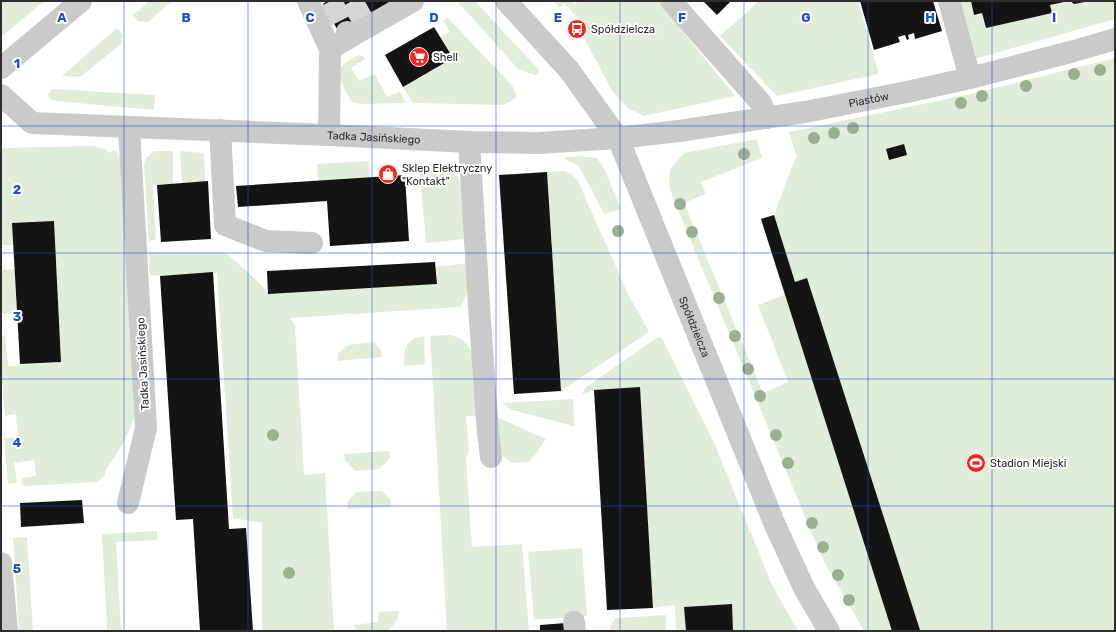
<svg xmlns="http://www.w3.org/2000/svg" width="1116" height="632" viewBox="0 0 1116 632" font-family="Rubik,sans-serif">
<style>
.green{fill:#e2edd9}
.building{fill:#141414}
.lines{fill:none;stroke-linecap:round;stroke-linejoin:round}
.minor-tunnel{stroke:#d5d5d5;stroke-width:22;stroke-dasharray:22 11;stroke-linecap:butt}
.minor{stroke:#cacaca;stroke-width:22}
.tree{fill:#9baf91}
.grid{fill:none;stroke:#1d4ed8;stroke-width:1;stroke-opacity:0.55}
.labels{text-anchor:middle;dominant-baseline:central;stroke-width:4;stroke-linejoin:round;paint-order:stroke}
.poi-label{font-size:11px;fill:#2d2d2d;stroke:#fff;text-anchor:start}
.street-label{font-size:11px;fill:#2d2d2d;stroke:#fff}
.grid-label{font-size:13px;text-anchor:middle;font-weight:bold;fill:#1d4ed8;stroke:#fff;stroke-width:4;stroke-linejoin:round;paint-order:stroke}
</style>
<rect width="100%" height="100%" fill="#fff"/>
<g class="green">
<path d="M1,1H44L1,37Z"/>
<path d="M149,1H172L148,22L138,21L133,15Z"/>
<path d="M457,1H475L539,70L538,74L534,75L518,69Z"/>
<path d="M553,1H571L575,4L579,1H658L735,96L644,116L629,109L612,91L580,30L574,23L578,18L564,3L560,8Z"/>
<path d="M759,1H858L879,74L777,96L720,36Z"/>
<path d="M957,1H971L974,15L982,13L986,28L1052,13L1050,5C1059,3 1067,0 1074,4L1086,1H1115V19L971,60Z"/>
<path d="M448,18L512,85L517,96C512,101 508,103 502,105L413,103L403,87L452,59L440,37L450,32L443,20Z"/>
<path d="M117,28L123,35L121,44L80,77L62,76Z"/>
<path d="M359,55L363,56L365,59L351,68L359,81L375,74L387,97L400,92L406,103L360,104L352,102C346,91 333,74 345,63C348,60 355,57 359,55Z"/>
<path d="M1115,58V631H864L823,560L673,198L669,184L670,170L684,153L757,139L762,158L701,182L706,194L684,203L763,393L788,382L758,305L784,295L761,219L774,215L795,159L797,157L789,132L975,93Z"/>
<path d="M52,89L155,95L154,110L56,101L50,99L48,95Z"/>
<path d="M92,146L105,149L109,153L115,150L122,160L135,412C131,435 117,452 105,472V476L97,482L24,486L22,484V478L36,476L34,460L14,463L17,483L8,484L4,438L18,437L16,414L5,416L1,370V336L5,335L8,366L61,362L54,221L13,245H1V148Z"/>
<path d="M154,151H173V184L153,185L156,240L149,241L144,166L146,158Z"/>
<path d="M180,151L204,153L205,182L182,183Z"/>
<path d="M580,156L597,158L605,170L621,209L604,214L579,166L563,158Z"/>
<path d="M369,161L370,178L318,181L317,164Z"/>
<path d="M429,164L442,166L458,177L462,188L465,239L426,243L419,165Z"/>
<path d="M564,171L571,174L578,181L629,296L649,332L561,391L547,172Z"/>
<path d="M148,252H225L249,273L269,293L437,284L436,267L469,263C470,283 471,289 460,307L290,318L295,325L304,475L325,473L334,631H262V523L233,518L217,273L150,276Z"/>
<path d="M15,269L17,313L2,314L1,270Z"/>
<path d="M450,335C461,337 469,344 472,354L477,416H466L469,450L466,459L472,547L522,544L529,631H447L430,336Z"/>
<path d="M424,336L425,364L404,366C404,349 404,340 424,336Z"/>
<path d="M660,337L663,340L713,440L772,585L798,631H733L731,604L684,607L686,631H676L675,605L653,608L640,388L594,390L582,394L585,388L655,339Z"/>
<path d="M374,342L381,350L382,357L338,361V354L347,345Z"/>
<path d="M573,399L574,426L512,410L502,403Z"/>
<path d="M499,418L546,439L534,456L528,462L511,463L496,450L493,424Z"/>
<path d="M389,451L390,458L380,469L355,471L345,461L344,454Z"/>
<path d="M382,491L391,500V507L348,509L347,503L356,492Z"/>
<path d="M157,531V540L116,542L121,631H106H107L102,534Z"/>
<path d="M27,537L33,631H19L13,538Z"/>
<path d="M582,548L587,616L534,620L528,552Z"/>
<path d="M399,611C399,619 394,626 387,631H357L354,625L378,622V612Z"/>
<path d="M666,615V631H611C609,626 613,622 616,618Z"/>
</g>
<g class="building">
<path d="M327,1H401L341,36L323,4Z"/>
<path d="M703,1H731L717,15Z"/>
<path d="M860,1H933L942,31L915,39L914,33L908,35L909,39L907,40L905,35L898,37L900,42L874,50Z"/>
<path d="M971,1H1064V2L1050,5L1052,13L986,28L982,13L974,15Z"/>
<path d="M1070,1H1085V2L1074,4Z"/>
<path d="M434,27L453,58L403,87L385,55Z"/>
<path d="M904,144L907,155L889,160L886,149Z"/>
<path d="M547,172L561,391L514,394L499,175Z"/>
<path d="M405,175L409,241L330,246L327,201L238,207L236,186Z"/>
<path d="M208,181L211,239L161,242L157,185Z"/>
<path d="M774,215L795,282L807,278L920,630L916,631H892L761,219Z"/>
<path d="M54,221L61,362L20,364L12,223Z"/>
<path d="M435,262L437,284L268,294L267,271Z"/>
<path d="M213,272L229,529L246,528L253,631H200L193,519L176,520L160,276Z"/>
<path d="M640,387L653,608L607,610L594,390Z"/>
<path d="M82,500L84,523L21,527L20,503Z"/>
<path d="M732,604L733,631H686L684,607Z"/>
<path d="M566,623V631H540V625Z"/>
</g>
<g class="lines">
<g class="minor-tunnel">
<path d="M331,1L347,32"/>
<path d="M352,1L364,22"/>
</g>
<g class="minor">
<path d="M308,1L330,49"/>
<path id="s1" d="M506,1L569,70L618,138L775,525L804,588L829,631"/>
<path d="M671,1L761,103L767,118"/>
<path d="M949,1L970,78"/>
<path d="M347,32L350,37L413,1"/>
<path d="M1,68L81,1"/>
<path id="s2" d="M1,95L32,123L329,135L469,142L538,143L618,138L679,131L805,112L907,92L970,78L1074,51L1115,39"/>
<path d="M220,130L225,225L266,241L312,243"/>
<path d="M329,135L330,49L350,37"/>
<path d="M469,142L480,321L488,433L491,457"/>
<path d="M128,503L146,428L129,127"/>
<path d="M1,563L7,631"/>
<path d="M574,622L575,631"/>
</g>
</g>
<g class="tree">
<circle cx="1100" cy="70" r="6"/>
<circle cx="1074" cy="74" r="6"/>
<circle cx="1026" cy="86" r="6"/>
<circle cx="982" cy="96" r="6"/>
<circle cx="961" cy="103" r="6"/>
<circle cx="853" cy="128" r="6"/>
<circle cx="834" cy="133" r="6"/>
<circle cx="814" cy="138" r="6"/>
<circle cx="744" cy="154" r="6"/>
<circle cx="680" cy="204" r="6"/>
<circle cx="618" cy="231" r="6"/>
<circle cx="692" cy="232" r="6"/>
<circle cx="719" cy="298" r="6"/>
<circle cx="735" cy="336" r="6"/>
<circle cx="748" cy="369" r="6"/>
<circle cx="760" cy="396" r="6"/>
<circle cx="273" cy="435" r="6"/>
<circle cx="776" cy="435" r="6"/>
<circle cx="788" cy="463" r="6"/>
<circle cx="812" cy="523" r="6"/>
<circle cx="823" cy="547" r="6"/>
<circle cx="289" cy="573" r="6"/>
<circle cx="838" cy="575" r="6"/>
<circle cx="849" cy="600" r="6"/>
</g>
<path class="grid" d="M124,1V631M248,1V631M372,1V631M496,1V631M620,1V631M744,1V631M868,1V631M992,1V631M1,126H1115M1,253H1115M1,379H1115M1,506H1115"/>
<defs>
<g id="bus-disc" transform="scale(1)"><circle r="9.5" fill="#f6251e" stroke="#fff"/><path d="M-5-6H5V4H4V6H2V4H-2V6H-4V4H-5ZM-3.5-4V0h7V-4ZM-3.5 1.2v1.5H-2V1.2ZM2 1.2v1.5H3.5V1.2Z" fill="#fff"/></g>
<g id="supermarket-disc" transform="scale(1)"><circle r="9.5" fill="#f6251e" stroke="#fff"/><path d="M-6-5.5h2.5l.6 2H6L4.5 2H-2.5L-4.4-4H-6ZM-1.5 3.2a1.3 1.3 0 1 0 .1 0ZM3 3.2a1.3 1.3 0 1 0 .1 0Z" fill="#fff"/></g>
<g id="shop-disc" transform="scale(1)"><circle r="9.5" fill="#f6251e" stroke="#fff"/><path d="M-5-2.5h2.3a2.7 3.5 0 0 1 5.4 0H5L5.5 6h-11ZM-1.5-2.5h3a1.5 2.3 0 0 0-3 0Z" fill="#fff"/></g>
<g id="stadium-disc" transform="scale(1)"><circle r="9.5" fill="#f6251e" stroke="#fff"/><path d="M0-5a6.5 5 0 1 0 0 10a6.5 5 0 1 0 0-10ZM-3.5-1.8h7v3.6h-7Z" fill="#fff"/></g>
</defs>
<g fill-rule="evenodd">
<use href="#bus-disc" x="577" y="29"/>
<use href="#supermarket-disc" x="419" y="57"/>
<use href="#shop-disc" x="388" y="174"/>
<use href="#stadium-disc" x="976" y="463"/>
</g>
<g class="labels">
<g class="poi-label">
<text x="591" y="29">Spółdzielcza</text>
<text x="433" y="57">Shell</text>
<text x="402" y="168">Sklep Elektryczny<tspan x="402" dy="13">"Kontakt"</tspan></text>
<text x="990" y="463">Stadion Miejski</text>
</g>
<g class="street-label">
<text stroke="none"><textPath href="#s2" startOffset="882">Piastów</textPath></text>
<text stroke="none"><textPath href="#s2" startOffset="384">Tadka Jasińskiego</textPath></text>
<text stroke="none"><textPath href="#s1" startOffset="381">Spółdzielcza</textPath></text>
<text transform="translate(143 364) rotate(-93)">Tadka Jasińskiego</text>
</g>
</g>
<g class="grid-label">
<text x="62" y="22">A</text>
<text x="186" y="22">B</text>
<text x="310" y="22">C</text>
<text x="434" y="22">D</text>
<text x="558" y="22">E</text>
<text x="682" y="22">F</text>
<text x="806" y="22">G</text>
<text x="930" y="22">H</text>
<text x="1054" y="22">I</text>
<text x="17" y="68">1</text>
<text x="17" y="194">2</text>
<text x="17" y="321">3</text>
<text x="17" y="447">4</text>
<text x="17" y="573">5</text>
</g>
<rect width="1116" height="632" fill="none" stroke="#2d2d2d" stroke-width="4"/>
</svg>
